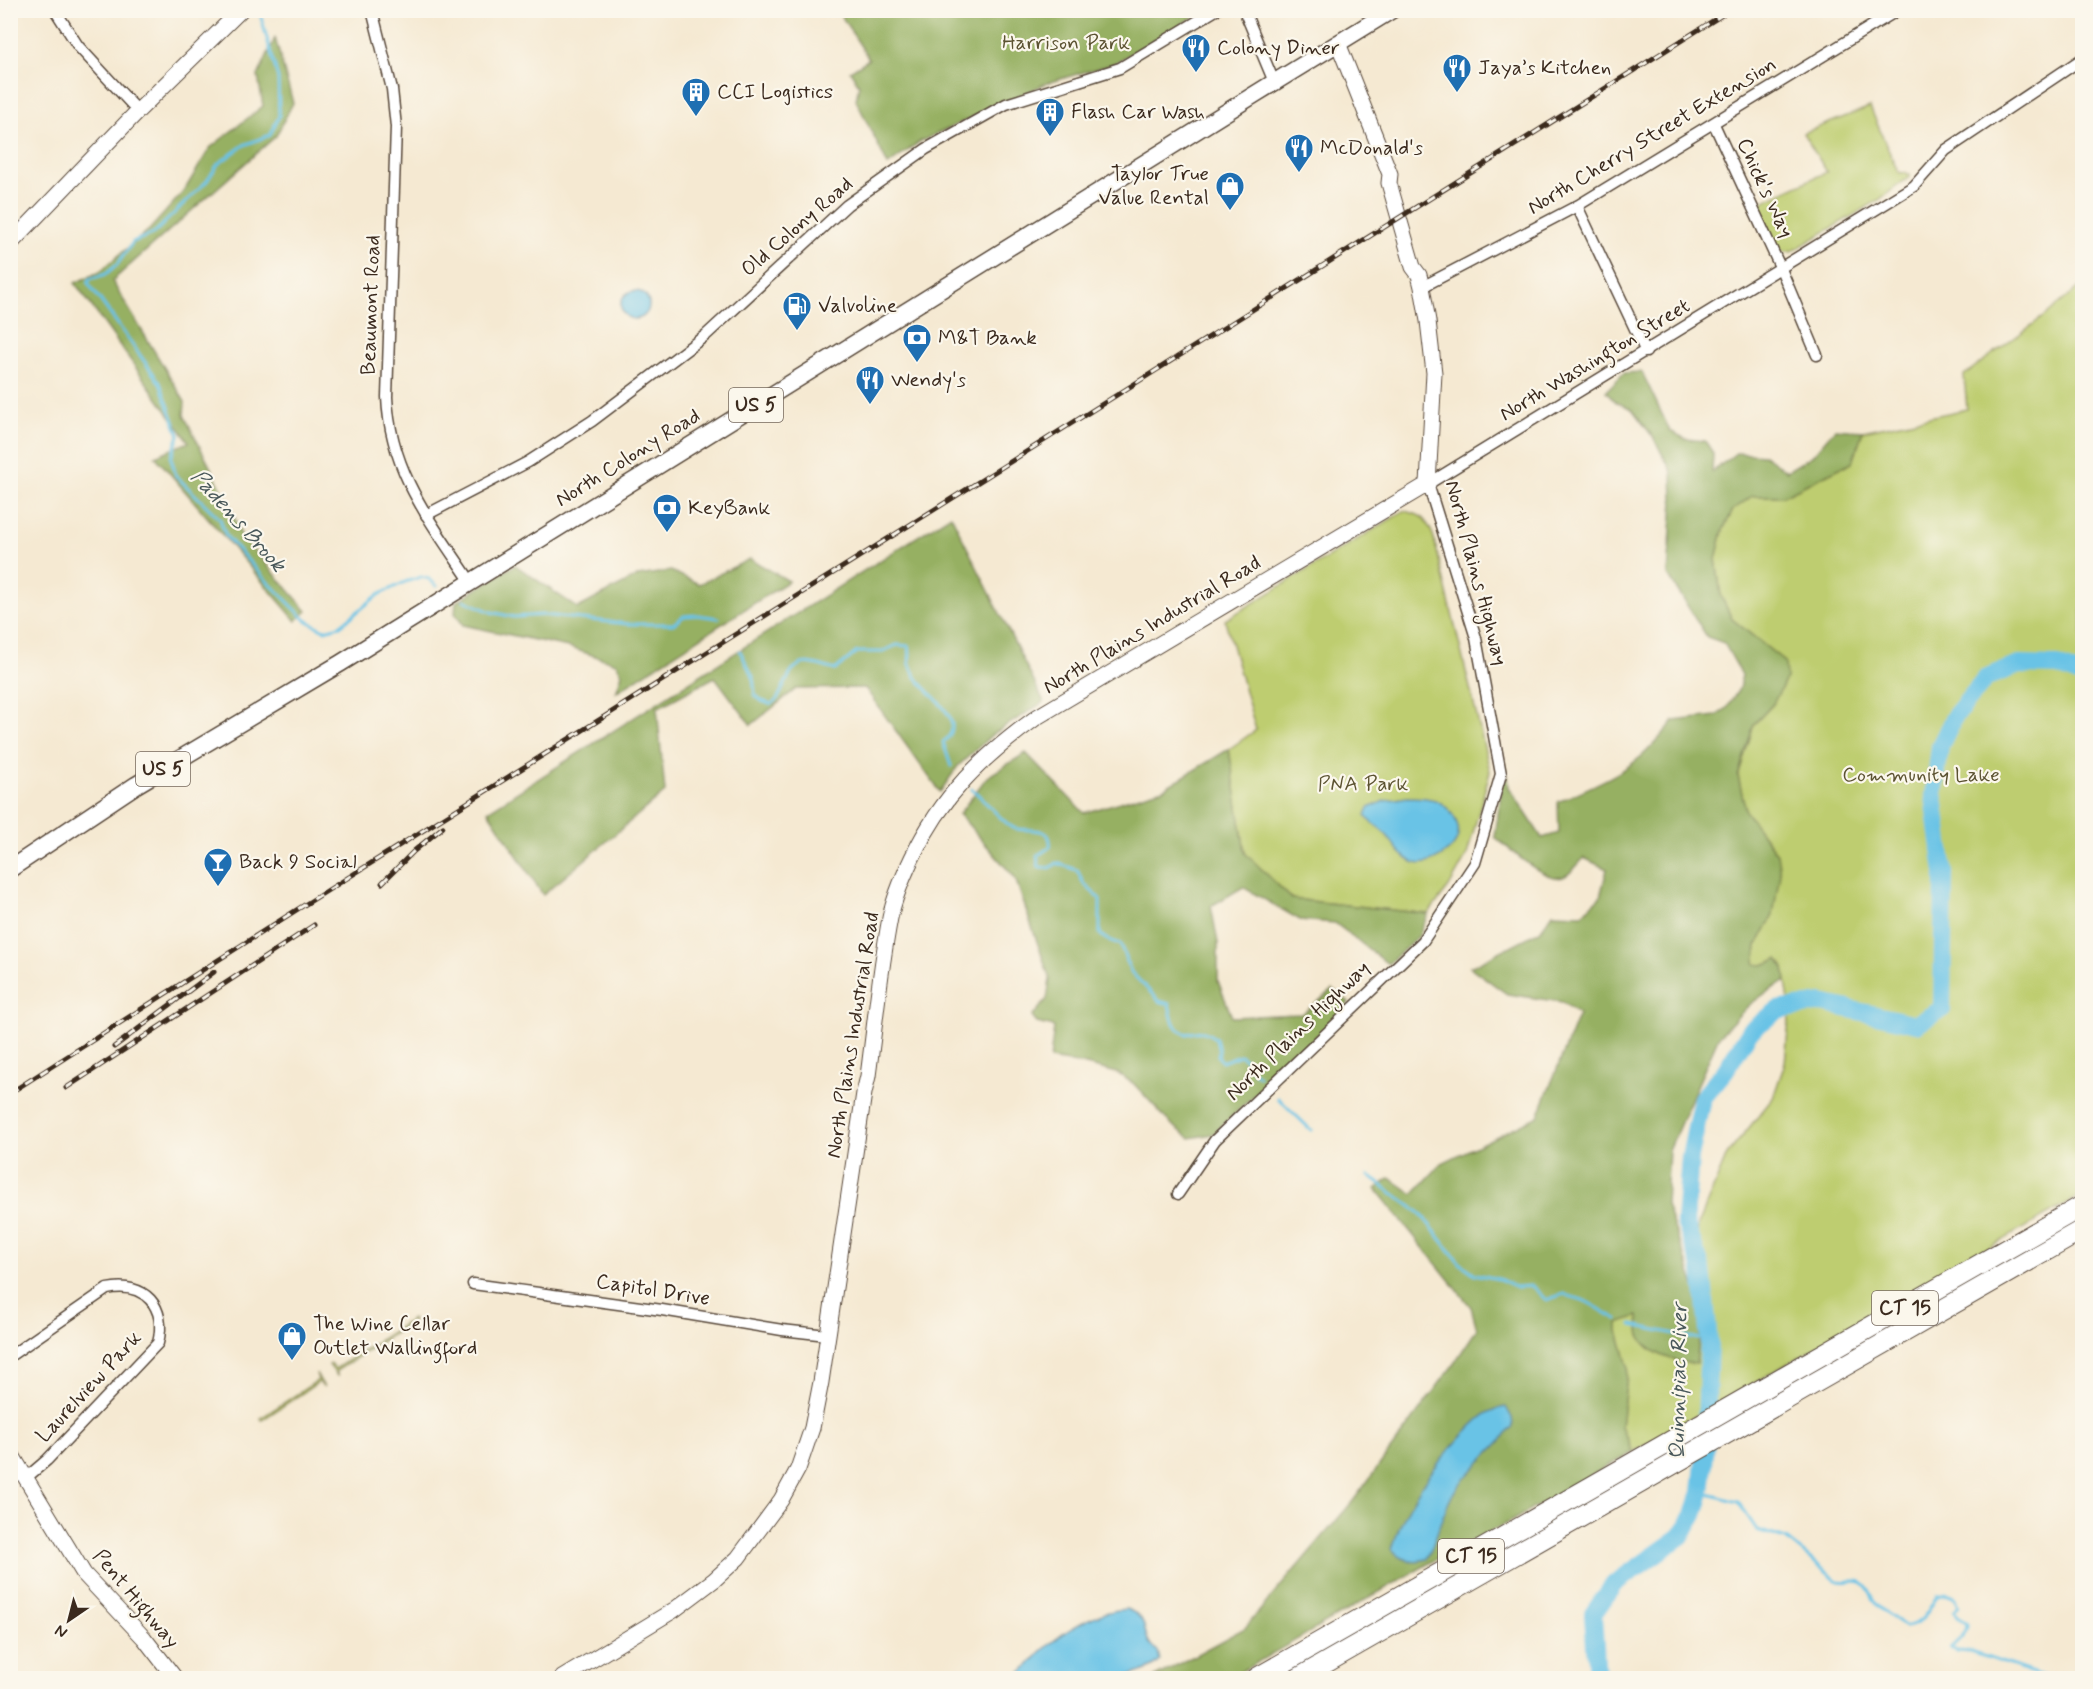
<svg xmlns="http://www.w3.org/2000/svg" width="2093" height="1689" viewBox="0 0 2093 1689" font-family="Mynerve,sans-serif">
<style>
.green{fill:#becd6f;stroke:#7c7c46;stroke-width:1.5}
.forest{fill:#96b062;stroke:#686d40;stroke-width:1.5}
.water{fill:#69c3e6;stroke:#527682;stroke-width:1.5}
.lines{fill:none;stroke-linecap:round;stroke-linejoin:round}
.stream{stroke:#69c3e6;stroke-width:3}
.river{stroke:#69c3e6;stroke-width:18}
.street-casing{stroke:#574739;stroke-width:13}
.secondary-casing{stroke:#574739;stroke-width:17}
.primary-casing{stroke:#574739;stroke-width:19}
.highway-casing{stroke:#574739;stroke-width:22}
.street{stroke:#fff;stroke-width:10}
.secondary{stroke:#fff;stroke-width:15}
.primary{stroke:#fff;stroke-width:16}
.highway{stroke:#fff;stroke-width:20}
.rail-casing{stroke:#3b2a1e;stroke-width:5}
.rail{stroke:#fbf7ec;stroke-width:3;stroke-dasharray:9;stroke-linecap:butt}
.labels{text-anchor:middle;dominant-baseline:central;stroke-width:4.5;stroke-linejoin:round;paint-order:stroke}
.shield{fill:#fbf7ec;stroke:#75685c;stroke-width:1.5}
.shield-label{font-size:20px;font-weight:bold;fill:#3b2a1e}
.park-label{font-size:21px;fill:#5c5332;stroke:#fbf7ec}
.poi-label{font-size:21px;fill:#3b2a1e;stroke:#fbf7ec;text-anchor:start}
.street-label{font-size:21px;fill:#3b2a1e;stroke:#fbf7ec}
.water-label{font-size:22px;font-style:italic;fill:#49585a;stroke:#fbf7ec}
</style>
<rect width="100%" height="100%" fill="#fbf7ec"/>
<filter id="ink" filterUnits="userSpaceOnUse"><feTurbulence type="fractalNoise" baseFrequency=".0167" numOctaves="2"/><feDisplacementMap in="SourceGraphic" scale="12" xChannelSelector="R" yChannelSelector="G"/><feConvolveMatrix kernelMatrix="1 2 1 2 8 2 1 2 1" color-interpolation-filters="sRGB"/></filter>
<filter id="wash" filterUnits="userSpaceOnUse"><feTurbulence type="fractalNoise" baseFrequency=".008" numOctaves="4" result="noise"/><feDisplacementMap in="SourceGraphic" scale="24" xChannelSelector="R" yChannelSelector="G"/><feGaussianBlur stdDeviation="1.35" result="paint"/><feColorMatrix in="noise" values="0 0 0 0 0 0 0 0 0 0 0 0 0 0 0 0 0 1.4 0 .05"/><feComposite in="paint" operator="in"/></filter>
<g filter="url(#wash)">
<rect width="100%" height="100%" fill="#f5e9d2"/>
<g class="green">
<path d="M1870,107L1898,172L1909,174V177L1879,200L1791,252H1783L1776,249L1755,205L1827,172L1803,133Z"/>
<path d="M2082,285V1195L1633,1452L1621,1426L1628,1367L1618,1331L1617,1323L1639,1316L1640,1336L1696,1364L1704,1298L1694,1261L1698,1225L1727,1155L1773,1098L1785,1063L1790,1008L1784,968L1778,959L1763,965H1755L1757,945L1773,915L1777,854L1746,812L1738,776L1754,724L1773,704L1785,662L1732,619L1721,596L1716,559L1723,530L1733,510L1752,496H1783L1852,462L1863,431L1967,409L1964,375L2047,314Z"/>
<path d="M1404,511C1422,514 1426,519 1433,535L1490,771L1467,855L1449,887L1428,914L1292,899L1245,853L1229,749L1256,730L1225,620Z"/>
<path d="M412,1319L413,1321L336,1371L338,1377L329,1365L331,1364L335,1369Z"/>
<path d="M316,1373L324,1387L319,1382L262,1420L261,1418L318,1380Z"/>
</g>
<g class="forest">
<path d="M838,11H1204L1115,63L1047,83L921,141L888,165L856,100L859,85L850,71L869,59Z"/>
<path d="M275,38L293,103L276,136L112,281L185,402L184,415L230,506L241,535L307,611L296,621L155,456L189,442L75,283L99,272L150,229L184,191L210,148L263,106L258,76Z"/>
<path d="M1642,372L1670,431L1686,439L1705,441L1713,453L1712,472L1736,453L1764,455L1787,471L1812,456L1835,429L1863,431L1852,462L1783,496H1752L1733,510L1723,530L1716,559L1721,596L1732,619L1785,662L1786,679L1773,704L1754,724L1738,776L1746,812L1777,854L1780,873L1773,915L1757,945L1755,964L1763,965L1778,959L1784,968L1786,981L1770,990L1749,1005L1719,1036L1669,1150L1666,1205L1703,1308L1696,1364C1680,1363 1645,1354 1640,1335C1638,1330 1639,1322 1638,1316L1618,1323V1331L1628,1367L1621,1426L1633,1452L1513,1520L1440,1557L1230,1678H1153L1245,1628L1353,1501L1453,1365L1477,1329L1471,1307L1376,1189L1390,1178L1413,1194L1442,1163L1538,1116L1579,1014L1562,1002L1507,994L1470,967L1540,931L1553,913L1582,914L1600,897L1607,869L1584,858C1578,864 1570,875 1563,877C1544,882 1510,849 1495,837L1502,785L1508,776L1509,787L1542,838L1559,833L1558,802C1585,789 1615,778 1638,759C1652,748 1663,734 1674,721L1716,716L1727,708L1739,689L1742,675L1724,643L1707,637L1668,575L1673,500L1672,472L1653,437L1632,409L1616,402L1606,391L1624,373Z"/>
<path d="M951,515L1044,702L993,734L958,766L940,792L865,688L796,689L751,725L715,677L657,708L665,792L543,895L488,811Z"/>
<path d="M750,559L789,581L616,692L622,674L616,663L568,647L463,625L455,613L456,602L515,565L578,608L638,576L671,571L699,584Z"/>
<path d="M1229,749L1245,853L1292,899L1428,914L1419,936L1388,964L1335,923L1300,920L1243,887L1211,906L1218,943V981L1232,1017L1302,1014L1333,990L1349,1002L1340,1014L1213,1134L1190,1138L1171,1124L1133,1083L1117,1073L1082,1064L1050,1059L1054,1027L1037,1023L1032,1017L1047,999L1050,979L1015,878L959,814L987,777L1026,753L1084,813L1163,789Z"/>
</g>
<g class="water">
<circle cx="635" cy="305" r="14"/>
<path d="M1407,797C1416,797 1426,797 1435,800C1448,805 1461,822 1458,836C1455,851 1429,867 1415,863C1400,858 1393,841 1383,831C1377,826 1371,822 1365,816L1369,808L1384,801Z"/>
<path d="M1506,1407L1512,1418L1513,1426C1496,1449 1473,1466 1456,1489C1442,1510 1438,1536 1427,1559C1413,1563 1401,1561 1392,1549C1405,1505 1430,1470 1461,1437C1475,1423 1486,1409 1506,1407Z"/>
<path d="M1126,1609C1155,1619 1136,1636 1158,1651L1160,1661C1152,1671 1136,1672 1125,1678H1013C1025,1672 1033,1659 1043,1650C1065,1630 1096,1611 1126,1609Z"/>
</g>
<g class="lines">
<g class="stream">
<path d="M259,10L278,78L279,116L270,135L244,145L218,164L207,181L154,233L133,242L117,265L106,274L90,279L88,283L160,383L179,435L171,458L176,476L220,519L226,536L262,576L306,620L324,630L340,626L378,595L405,582L421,577L429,579L437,586"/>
<path d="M464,600L491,612L514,617L543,615L629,624H673L684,616L697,615L719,618"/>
<path d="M740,651L753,677L755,695L762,701L770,704C776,702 777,700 780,694C796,660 798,658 835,670L857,652H881L897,645L908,646C912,652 908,657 910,664C911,668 914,674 916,677C927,694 971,722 943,742L951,766"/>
<path d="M972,789C982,797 1005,825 1014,828C1026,833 1053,823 1050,847L1037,856L1039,867L1050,868L1057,863L1077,870L1084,884L1100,899V934L1106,939L1120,944L1131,972L1159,1001L1169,1004C1172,1017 1172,1029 1187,1034C1199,1030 1205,1030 1216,1039L1219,1051L1218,1056L1222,1062L1240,1055C1250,1061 1248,1070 1259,1076"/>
<path d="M1278,1098L1311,1130"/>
<path d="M1369,1176L1420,1213L1460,1263L1475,1274L1499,1279L1517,1287L1532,1286L1546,1300L1564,1294C1572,1298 1580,1298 1587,1302C1597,1307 1607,1314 1617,1319"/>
<path d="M1632,1325L1709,1341"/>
<path d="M1701,1492L1738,1502L1757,1530L1786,1539L1836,1580C1845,1584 1855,1578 1863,1583C1871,1589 1871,1596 1876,1603C1882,1613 1897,1620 1906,1627C1923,1625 1929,1609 1937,1596L1946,1594L1956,1598L1959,1606L1954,1612L1957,1618L1967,1624C1967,1634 1957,1642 1950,1648L1956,1651L1971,1652L2048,1678"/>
</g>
<path class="river" d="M1597,1678L1593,1614L1614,1584L1681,1536L1694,1515L1701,1492L1705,1454L1709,1341L1702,1269L1685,1222L1690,1157L1702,1098L1725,1071L1750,1031L1778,1010L1822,1003L1916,1024L1942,1009L1944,873L1934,796L1940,746L1954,717L1987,677L2019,665L2058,666L2082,676"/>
</g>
</g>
<g filter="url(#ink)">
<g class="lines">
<g class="street-casing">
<g id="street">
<path d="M55,10L78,46L138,111"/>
<path d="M372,10L392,89L396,127L387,397C390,472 431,522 471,582"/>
<path d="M1244,10L1274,82"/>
<path d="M1714,124L1781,269L1817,355"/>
<path d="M1577,206L1646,352"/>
<path d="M1422,287L1577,206L1898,10"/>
<path d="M426,515L528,462L592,421L706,335L847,205L926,149L1006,104L1120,68L1216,10"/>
<path d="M1178,1194L1215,1140L1423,941L1475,863L1501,774L1476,638L1428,484L1914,186L1946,150L2082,59"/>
<path d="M473,1284L662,1310L782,1330L827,1335"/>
<path d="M10,1356L107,1289C145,1281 167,1307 158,1343L47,1460L26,1478"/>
</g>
</g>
<g class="secondary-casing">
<g id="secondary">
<path d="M10,244L138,111L241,10"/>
<path d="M10,1452L84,1574L144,1638L175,1678"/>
<path d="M562,1678L674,1610L714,1580L738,1558L781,1500L798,1469L812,1428L821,1382L864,1093L868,1076C875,1024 880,970 890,918C894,898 903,877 912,858C942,795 981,758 1037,717L1428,484L1434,373L1428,321L1422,287L1419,275L1413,267L1389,183L1390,174L1338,43"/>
</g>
</g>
<g class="primary-casing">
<path id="primary" d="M10,869L136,785L341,663L1257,93L1392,10"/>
</g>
<g class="highway-casing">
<g id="highway">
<path d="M1257,1678L2082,1206"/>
<path d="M1299,1678L2082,1230"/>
</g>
</g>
<use href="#street" class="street"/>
<use href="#secondary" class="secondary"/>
<use href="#primary" class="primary"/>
<use href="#highway" class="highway"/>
<g class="rail-casing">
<g id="rail">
<path d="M382,883L414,851L443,827"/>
<path d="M114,1047L214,972"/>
<path d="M66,1088L314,925"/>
<path d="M10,1093L298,909L1730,10"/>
</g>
</g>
<use href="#rail" class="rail"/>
</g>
</g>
<defs>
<g id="restaurant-pin" transform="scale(1.5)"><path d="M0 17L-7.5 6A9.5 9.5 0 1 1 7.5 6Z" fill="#1f6fb2" stroke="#fbf7ec"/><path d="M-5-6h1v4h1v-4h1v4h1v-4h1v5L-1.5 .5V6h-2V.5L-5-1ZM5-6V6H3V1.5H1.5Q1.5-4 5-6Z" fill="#fff"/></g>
<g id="building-pin" transform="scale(1.5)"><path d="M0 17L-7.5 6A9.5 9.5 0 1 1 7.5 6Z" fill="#1f6fb2" stroke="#fbf7ec"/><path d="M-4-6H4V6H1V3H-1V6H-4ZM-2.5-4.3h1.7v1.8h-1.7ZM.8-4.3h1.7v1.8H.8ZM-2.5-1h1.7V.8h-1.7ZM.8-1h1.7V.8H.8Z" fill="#fff"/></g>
<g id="shop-pin" transform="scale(1.5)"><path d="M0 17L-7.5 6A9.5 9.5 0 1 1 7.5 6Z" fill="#1f6fb2" stroke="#fbf7ec"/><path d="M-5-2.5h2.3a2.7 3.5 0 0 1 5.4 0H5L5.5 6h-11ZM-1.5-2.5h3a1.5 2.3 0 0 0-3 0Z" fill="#fff"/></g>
<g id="fuel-pin" transform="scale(1.5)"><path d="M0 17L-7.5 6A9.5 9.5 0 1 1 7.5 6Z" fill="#1f6fb2" stroke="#fbf7ec"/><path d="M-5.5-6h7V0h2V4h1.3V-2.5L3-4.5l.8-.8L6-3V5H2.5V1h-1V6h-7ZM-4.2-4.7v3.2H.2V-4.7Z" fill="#fff"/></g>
<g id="bank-pin" transform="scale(1.5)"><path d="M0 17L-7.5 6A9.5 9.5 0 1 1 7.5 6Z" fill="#1f6fb2" stroke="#fbf7ec"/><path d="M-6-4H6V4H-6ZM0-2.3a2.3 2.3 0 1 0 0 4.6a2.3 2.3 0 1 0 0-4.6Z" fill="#fff"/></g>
<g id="bar-pin" transform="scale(1.5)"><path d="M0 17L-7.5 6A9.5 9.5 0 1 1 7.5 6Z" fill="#1f6fb2" stroke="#fbf7ec"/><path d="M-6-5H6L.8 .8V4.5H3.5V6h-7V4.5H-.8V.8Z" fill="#fff"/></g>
</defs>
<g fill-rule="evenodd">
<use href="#restaurant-pin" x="1196" y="48"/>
<use href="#restaurant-pin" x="1457" y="68"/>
<use href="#building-pin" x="696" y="92"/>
<use href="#building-pin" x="1050" y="112"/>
<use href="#restaurant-pin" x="1299" y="148"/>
<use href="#shop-pin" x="1230" y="186"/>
<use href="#fuel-pin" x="797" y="306"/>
<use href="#bank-pin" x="917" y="338"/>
<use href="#restaurant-pin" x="870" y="380"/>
<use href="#bank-pin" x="667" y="508"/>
<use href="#bar-pin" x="218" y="862"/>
<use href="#shop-pin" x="292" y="1336"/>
</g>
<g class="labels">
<g class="shield">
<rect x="729" y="388" width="54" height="34" rx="4.5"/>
<rect x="136" y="752" width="54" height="34" rx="4.5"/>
<rect x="1872" y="1291" width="66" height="34" rx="4.5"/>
<rect x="1438" y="1539" width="66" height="34" rx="4.5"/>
</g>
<g class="shield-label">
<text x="756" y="405">US 5</text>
<text x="163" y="769">US 5</text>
<text x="1905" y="1308">CT 15</text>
<text x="1471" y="1556">CT 15</text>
</g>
<g class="park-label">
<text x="1066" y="43">Harrison Park</text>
<text x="1921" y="775">Community Lake</text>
<text x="1363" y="784">PNA Park</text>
</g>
<g class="poi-label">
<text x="1217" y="48">Colony Diner</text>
<text x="1478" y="68">Jaya’s Kitchen</text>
<text x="717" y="92">CCI Logistics</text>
<text x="1071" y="112">Flash Car Wash</text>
<text x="1320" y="148">McDonald's</text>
<text x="1209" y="174" text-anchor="end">Taylor True<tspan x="1209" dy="24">Value Rental</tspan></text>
<text x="818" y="306">Valvoline</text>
<text x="938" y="338">M&amp;T Bank</text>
<text x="891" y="380">Wendy's</text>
<text x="688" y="508">KeyBank</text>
<text x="239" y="862">Back 9 Social</text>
<text x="313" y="1324">The Wine Cellar<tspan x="313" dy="24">Outlet Wallingford</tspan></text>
</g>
<g class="street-label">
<text transform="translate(1652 136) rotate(-31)">North Cherry Street Extension</text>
<text transform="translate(1765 188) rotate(65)">Chick's Way</text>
<text transform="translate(797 227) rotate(-41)">Old Colony Road</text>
<text transform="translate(371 305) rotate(-88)">Beaumont Road</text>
<text transform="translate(1595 360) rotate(-31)">North Washington Street</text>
<text transform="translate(628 458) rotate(-32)">North Colony Road</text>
<text transform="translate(1476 573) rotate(75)">North Plains Highway</text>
<text transform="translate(1152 625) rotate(-31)">North Plains Industrial Road</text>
<text transform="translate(1298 1031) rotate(-44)">North Plains Highway</text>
<text transform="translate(853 1035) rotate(-81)">North Plains Industrial Road</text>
<text transform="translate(653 1290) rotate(9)">Capitol Drive</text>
<text transform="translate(89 1387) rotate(-47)">Laurelview Park</text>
<text transform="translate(136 1599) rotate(50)">Pent Highway</text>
</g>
<g class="water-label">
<text transform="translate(238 521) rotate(48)">Padens Brook</text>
<text transform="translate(1679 1382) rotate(-89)">Quinnipiac River</text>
</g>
</g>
<rect width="2093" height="1689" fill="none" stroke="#fbf7ec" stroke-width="36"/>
<g transform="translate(69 1620) rotate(215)" stroke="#fbf7ec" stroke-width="4.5" paint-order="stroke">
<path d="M0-4.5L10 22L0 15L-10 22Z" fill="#3b2a1e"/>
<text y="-9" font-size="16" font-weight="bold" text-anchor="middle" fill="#3b2a1e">N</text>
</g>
</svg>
